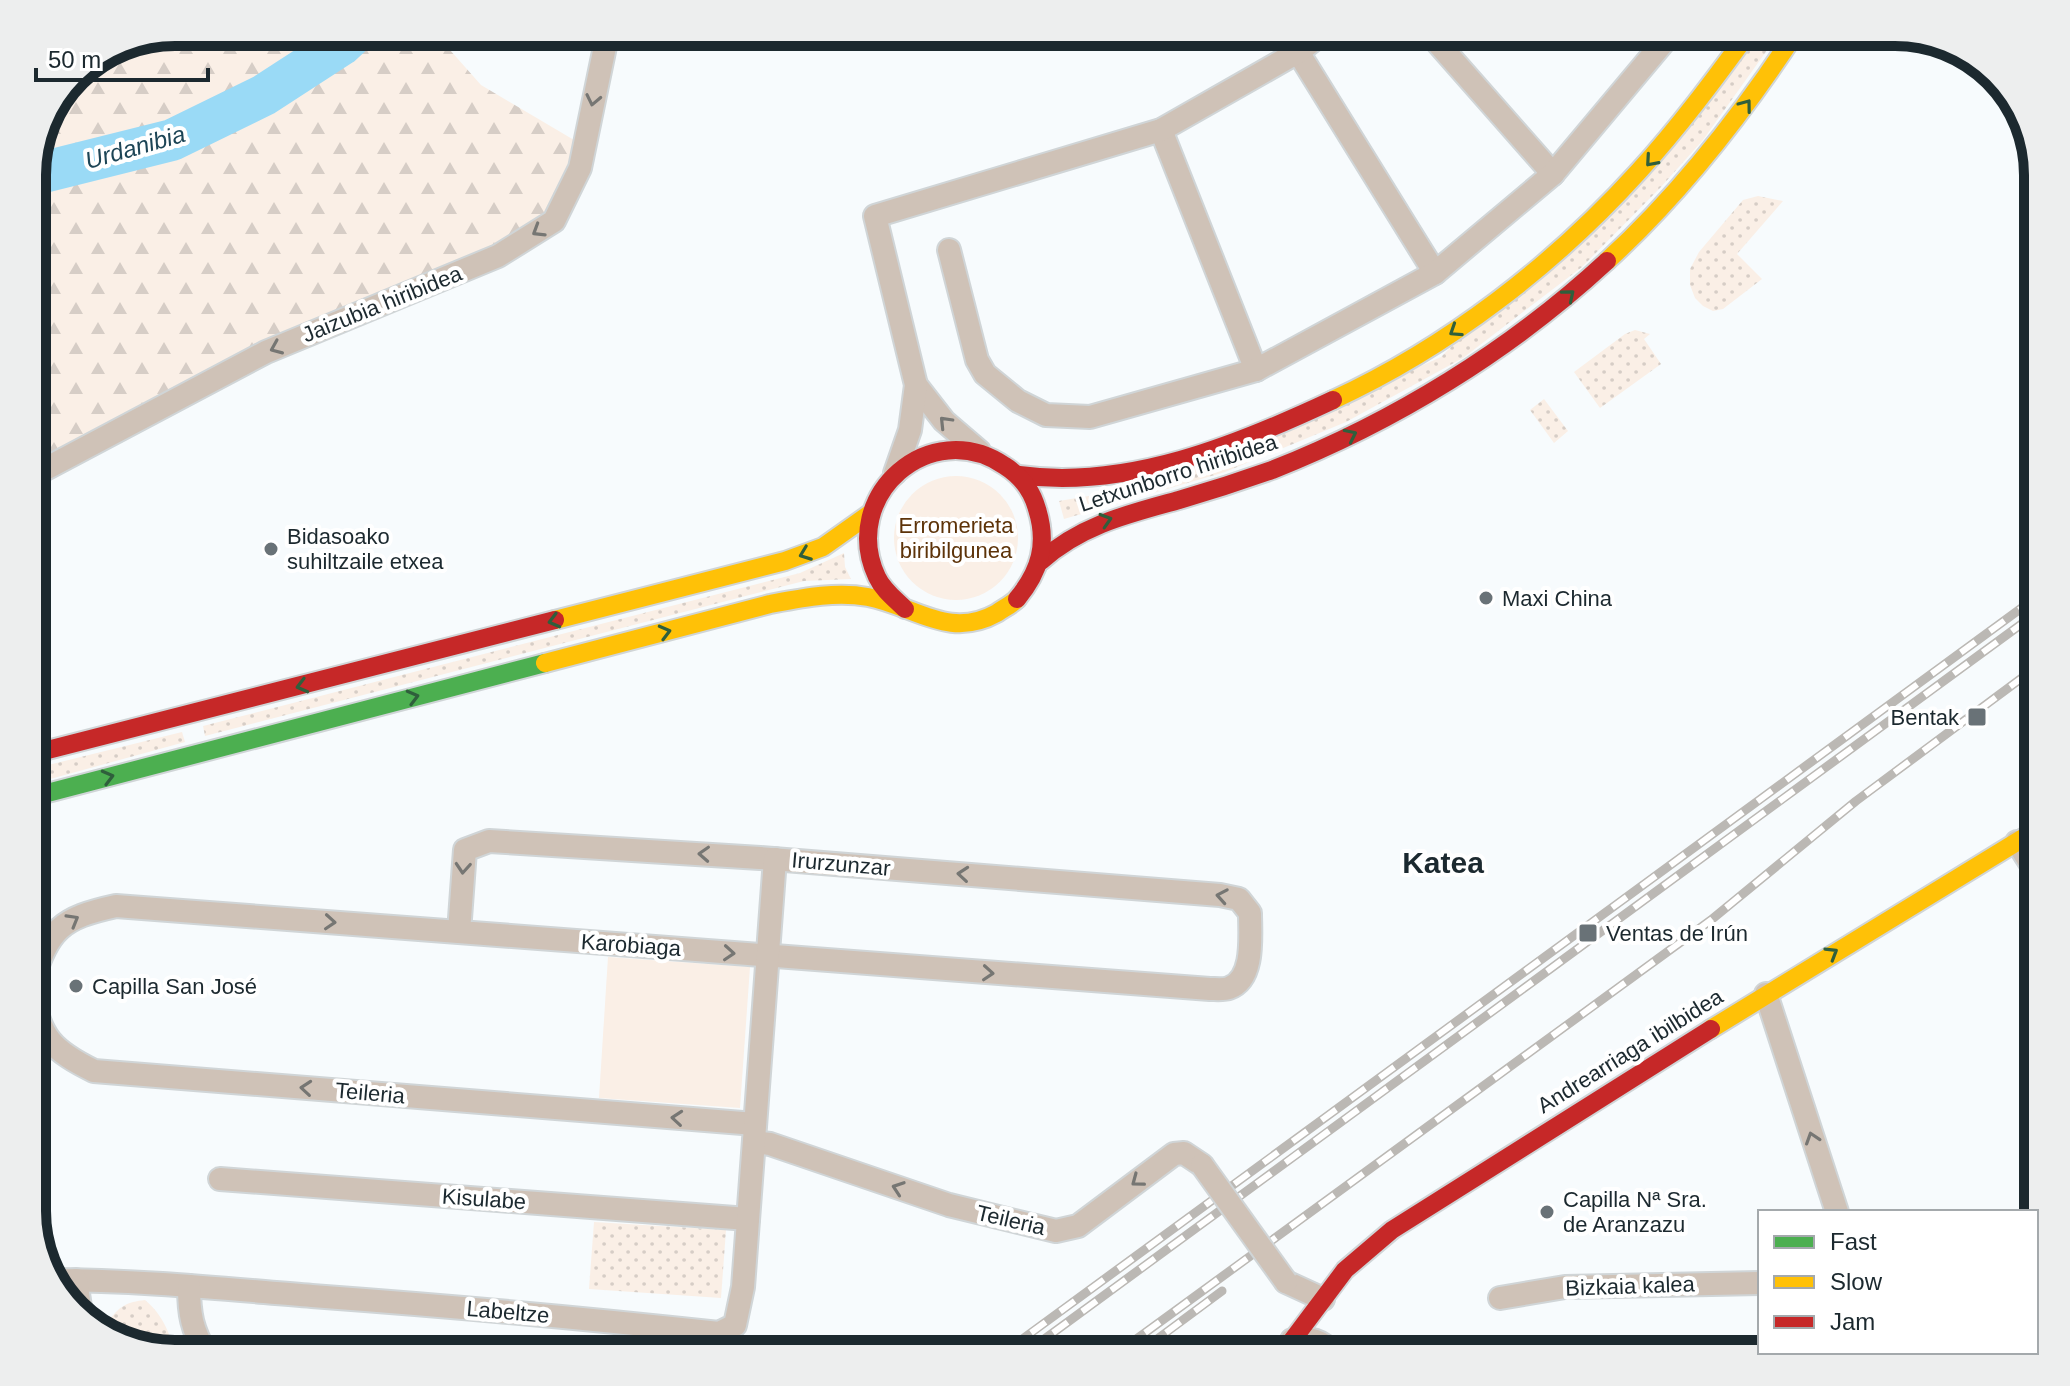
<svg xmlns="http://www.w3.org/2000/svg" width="2070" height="1386" viewBox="0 0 2070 1386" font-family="Arial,sans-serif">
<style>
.grass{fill:url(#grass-dots)}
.forest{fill:url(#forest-firs)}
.green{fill:#faefe6}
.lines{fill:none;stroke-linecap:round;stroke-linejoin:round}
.river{stroke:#9adaf6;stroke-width:42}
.street-casing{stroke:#d0d5d7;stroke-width:26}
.fast-casing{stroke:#d0d5d7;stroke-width:22}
.slow-casing{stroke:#d0d5d7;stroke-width:22}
.jam-casing{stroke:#d0d5d7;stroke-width:22}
.street{stroke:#cfc2b7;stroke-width:22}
.fast{stroke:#4caf50;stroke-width:18}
.slow{stroke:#ffc107;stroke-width:18}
.jam{stroke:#c62828;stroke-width:18}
.rail-casing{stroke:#bbb8b4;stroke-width:9}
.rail{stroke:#fff;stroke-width:6;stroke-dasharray:18;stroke-linecap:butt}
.street-bridge-casing{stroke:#d0d5d7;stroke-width:26;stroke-linecap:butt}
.street-bridge{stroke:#cfc2b7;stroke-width:22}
.oneway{stroke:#767673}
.oneway2{stroke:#2f5f3c}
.poi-dot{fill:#697277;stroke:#fff;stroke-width:3}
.labels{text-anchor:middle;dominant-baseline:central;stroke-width:8;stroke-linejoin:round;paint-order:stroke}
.street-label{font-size:22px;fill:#1c292f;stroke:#fff}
.park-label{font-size:22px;fill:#5d3309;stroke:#fff}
.poi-label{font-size:22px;fill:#1c292f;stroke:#fff;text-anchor:start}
.water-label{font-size:24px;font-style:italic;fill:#1d4556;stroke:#fff}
.district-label{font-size:30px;font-weight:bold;fill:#1c292f;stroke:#fff}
.rim{fill:none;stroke:#1c292f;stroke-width:10}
</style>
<defs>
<pattern id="grass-dots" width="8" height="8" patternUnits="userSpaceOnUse" patternTransform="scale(2)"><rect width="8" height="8" fill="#faefe6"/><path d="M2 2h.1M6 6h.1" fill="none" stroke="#d6cdc6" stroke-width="1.8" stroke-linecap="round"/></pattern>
<pattern id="forest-firs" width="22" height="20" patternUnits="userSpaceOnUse" patternTransform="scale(2)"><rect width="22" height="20" fill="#faefe6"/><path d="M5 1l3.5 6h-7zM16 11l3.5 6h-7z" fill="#d6cdc6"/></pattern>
</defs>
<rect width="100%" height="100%" fill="#f7fbfd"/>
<g class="grass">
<path d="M1764,32H1780L1703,140L1661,187L1582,267L1463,358L1346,422L1225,472L1064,519L1059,501L1118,491L1182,473L1441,357Z"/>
<path d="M1758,196L1783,201L1737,254L1762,279L1723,309L1713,311L1703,306L1695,298L1690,285V269L1699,252L1743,200Z"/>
<path d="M1635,330L1650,334L1644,339L1661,364L1600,408L1574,372L1625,334Z"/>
<path d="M1544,399L1568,431L1554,443L1530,410Z"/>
<path d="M844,553L845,567L851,579L804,581L205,736L203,726L800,573Z"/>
<path d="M182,732L185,742L32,784V769Z"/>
<path d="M594,1222L726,1230L721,1298L589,1289Z"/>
<path d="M145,1300C164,1316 168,1332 177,1354L110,1334L109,1321C119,1306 127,1302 145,1300Z"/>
</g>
<path class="forest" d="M175,32H434L481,85L574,140L580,168L554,221L266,352L32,476V166L74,74L121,43Z"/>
<g class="green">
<circle cx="956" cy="538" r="62"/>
<path d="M608,957L750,967L740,1108L599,1098Z"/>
</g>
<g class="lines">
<path class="river" d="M32,175L172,140L264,95L341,45L355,32"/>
<g class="street-casing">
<g id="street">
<path d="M1428,32L1553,174"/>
<path d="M1298,52L1435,273"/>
<path d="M1161,130L1256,370"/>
<path d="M949,250L977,360L985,374L1018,401L1046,415L1090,417L1256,370L1435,273L1553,174L1672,32"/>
<path d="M916,385L944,421L979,451"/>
<path d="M895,473L910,430L916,385L875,216L1161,130L1298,52L1324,32"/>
<path d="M32,476L266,352L498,256L554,221L580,168L608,32"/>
<path d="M2017,842L2038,875"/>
<path d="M32,982C49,929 61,918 116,906L1210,989C1215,989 1224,990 1229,988C1255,979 1250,935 1250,913L1239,899L1220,895L760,858L489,841L465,850L459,932"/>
<path d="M32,991C39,1037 53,1051 94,1071L755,1124"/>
<path d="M1766,994L1837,1212"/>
<path d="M754,1142L770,1144L949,1205L1056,1231L1078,1226L1174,1154L1184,1153L1202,1165"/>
<path d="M220,1179L748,1219"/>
<path d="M51,1280C138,1280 225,1289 312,1296C448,1306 583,1318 719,1333L735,1325L743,1287L775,859"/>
<path d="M76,1280L81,1314"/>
<path d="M1286,1282L1323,1299"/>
<path d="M189,1286C189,1315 192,1329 206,1354"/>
<path d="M1500,1298L1565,1287L1760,1283"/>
<path d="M1292,1340C1310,1337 1322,1340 1333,1354"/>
<path d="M1847,1354V1352"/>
</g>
</g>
<g class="fast-casing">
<path id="fast" d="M32,797L545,663"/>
</g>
<g class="slow-casing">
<g id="slow">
<path d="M1607,261C1681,193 1741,116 1796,32"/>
<path d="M1333,400C1448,347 1554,265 1639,171C1679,127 1714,80 1749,32"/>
<path d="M555,620L785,561L823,547L871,513"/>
<path d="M545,663L770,604C802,598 836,591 868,597C915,606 949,640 997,613C1004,608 1011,605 1017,599"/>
<path d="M1711,1029L2038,829"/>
</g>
</g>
<g class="jam-casing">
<g id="jam">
<path d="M1019,475C1127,490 1237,445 1333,400"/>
<path d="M1041,561C1081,525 1128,514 1179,500C1210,491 1241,481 1272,470C1394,422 1511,350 1607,261"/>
<path d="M905,609C895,599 883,590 877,577C839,496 930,415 1005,466C1021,476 1032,491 1037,509C1048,544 1040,571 1017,599"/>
<path d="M32,754L555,620"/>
<path d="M1282,1354L1345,1270L1392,1230L1711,1029"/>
</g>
</g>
<use href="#street" class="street"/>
<use href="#fast" class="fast"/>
<use href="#slow" class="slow"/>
<use href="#jam" class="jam"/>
<g class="rail-casing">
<g id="rail">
<path d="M1002,1354L2038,596"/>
<path d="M1024,1354L2038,612"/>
<path d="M1116,1354L1711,920L1856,801L2038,666"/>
<path d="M1137,1354L1222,1291"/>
</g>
</g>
<use href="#rail" class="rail"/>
<g class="street-bridge-casing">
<path id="street-bridge" d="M1202,1165L1286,1282"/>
</g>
<use href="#street-bridge" class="street-bridge"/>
</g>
<defs><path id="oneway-chevron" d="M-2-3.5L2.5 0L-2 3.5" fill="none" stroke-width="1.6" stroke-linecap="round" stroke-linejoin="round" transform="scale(2)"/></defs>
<g class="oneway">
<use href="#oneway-chevron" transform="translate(593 100) rotate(102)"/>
<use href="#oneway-chevron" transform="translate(538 231) rotate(148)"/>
<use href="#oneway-chevron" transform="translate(276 348) rotate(157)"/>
<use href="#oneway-chevron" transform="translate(945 422) rotate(-134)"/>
<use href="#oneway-chevron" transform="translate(704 854) rotate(-177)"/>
<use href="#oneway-chevron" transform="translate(463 868) rotate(94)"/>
<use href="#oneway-chevron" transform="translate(963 874) rotate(-175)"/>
<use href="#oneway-chevron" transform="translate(1222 896) rotate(-170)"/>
<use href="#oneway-chevron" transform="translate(73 920) rotate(-30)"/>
<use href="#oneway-chevron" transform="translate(330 922) rotate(4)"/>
<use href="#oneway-chevron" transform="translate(729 953) rotate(4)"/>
<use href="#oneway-chevron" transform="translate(988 973) rotate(4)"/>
<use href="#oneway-chevron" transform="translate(306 1088) rotate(-175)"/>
<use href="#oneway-chevron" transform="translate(677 1118) rotate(-175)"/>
<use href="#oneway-chevron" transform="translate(1812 1138) rotate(-108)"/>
<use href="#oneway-chevron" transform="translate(1137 1181) rotate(143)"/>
<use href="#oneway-chevron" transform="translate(898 1188) rotate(-161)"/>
</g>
<g class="oneway2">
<use href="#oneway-chevron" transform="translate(1746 105) rotate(-53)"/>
<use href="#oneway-chevron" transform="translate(1651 161) rotate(131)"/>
<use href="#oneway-chevron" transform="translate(1569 295) rotate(-40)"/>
<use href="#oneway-chevron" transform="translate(1455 331) rotate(147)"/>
<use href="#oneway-chevron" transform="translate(1351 435) rotate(-26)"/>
<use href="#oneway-chevron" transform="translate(1106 520) rotate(-17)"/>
<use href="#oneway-chevron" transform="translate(805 554) rotate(159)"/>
<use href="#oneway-chevron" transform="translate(554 621) rotate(165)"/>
<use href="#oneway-chevron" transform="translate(665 632) rotate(-15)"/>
<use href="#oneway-chevron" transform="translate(302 686) rotate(165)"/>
<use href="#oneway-chevron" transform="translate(413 697) rotate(-15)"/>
<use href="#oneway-chevron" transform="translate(108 777) rotate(-15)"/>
<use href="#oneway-chevron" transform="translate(1832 953) rotate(-31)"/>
</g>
<g class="poi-dot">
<circle cx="271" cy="549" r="8"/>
<circle cx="1486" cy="598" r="8"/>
<rect x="1967" y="707" width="20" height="20" rx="4"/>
<rect x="1578" y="923" width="20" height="20" rx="4"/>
<circle cx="76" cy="986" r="8"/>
<circle cx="1547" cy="1212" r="8"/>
</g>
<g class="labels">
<g class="street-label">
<text transform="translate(382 304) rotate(-22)">Jaizubia hiribidea</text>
<text transform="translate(1178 473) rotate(-18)">Letxunborro hiribidea</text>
<text transform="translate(841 864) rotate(5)">Irurzunzar</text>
<text transform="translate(631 945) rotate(4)">Karobiaga</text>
<text transform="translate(1630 1051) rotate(-32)">Andrearriaga ibilbidea</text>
<text transform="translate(370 1093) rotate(5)">Teileria</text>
<text transform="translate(484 1199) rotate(4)">Kisulabe</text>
<text transform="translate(1011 1220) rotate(13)">Teileria</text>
<text transform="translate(1630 1286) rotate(-2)">Bizkaia kalea</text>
<text transform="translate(508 1312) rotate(5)">Labeltze</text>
</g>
<g class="park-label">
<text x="956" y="525">Erromerieta<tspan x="956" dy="25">biribilgunea</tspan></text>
</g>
<g class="poi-label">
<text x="287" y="536">Bidasoako<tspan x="287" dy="25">suhiltzaile etxea</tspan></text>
<text x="1502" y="598">Maxi China</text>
<text x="1959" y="717" text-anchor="end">Bentak</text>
<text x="1606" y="933">Ventas de Irún</text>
<text x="92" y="986">Capilla San José</text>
<text x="1563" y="1199">Capilla Nª Sra.<tspan x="1563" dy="25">de Aranzazu</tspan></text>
</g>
<g class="water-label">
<text transform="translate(135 147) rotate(-16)">Urdanibia</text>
</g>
<g class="district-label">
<text x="1443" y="862">Katea</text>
</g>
</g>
<path d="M0 0H2070V1386H0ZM175 46H1895A129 129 0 0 1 2024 175V1211A129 129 0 0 1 1895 1340H175A129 129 0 0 1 46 1211V175A129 129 0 0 1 175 46Z" fill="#edeeee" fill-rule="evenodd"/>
<path class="rim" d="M175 46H1895A129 129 0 0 1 2024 175V1211A129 129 0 0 1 1895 1340H175A129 129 0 0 1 46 1211V175A129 129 0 0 1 175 46Z"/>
<rect x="1758" y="1210" width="280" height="144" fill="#ffffff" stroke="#a4a9ac" stroke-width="2"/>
<rect x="1774" y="1236" width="40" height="12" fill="#4caf50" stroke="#a4a9ac" stroke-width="2"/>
<text x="1830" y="1250" font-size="24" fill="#1c292f">Fast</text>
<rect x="1774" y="1276" width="40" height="12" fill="#ffc107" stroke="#a4a9ac" stroke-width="2"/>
<text x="1830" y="1290" font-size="24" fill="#1c292f">Slow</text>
<rect x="1774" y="1316" width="40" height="12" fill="#c62828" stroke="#a4a9ac" stroke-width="2"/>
<text x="1830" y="1330" font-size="24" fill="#1c292f">Jam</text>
<path d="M36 68v12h172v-12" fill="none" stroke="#1c292f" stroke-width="4"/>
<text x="48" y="68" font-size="24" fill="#1c292f" stroke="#ffffff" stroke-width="6" paint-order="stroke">50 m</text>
</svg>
